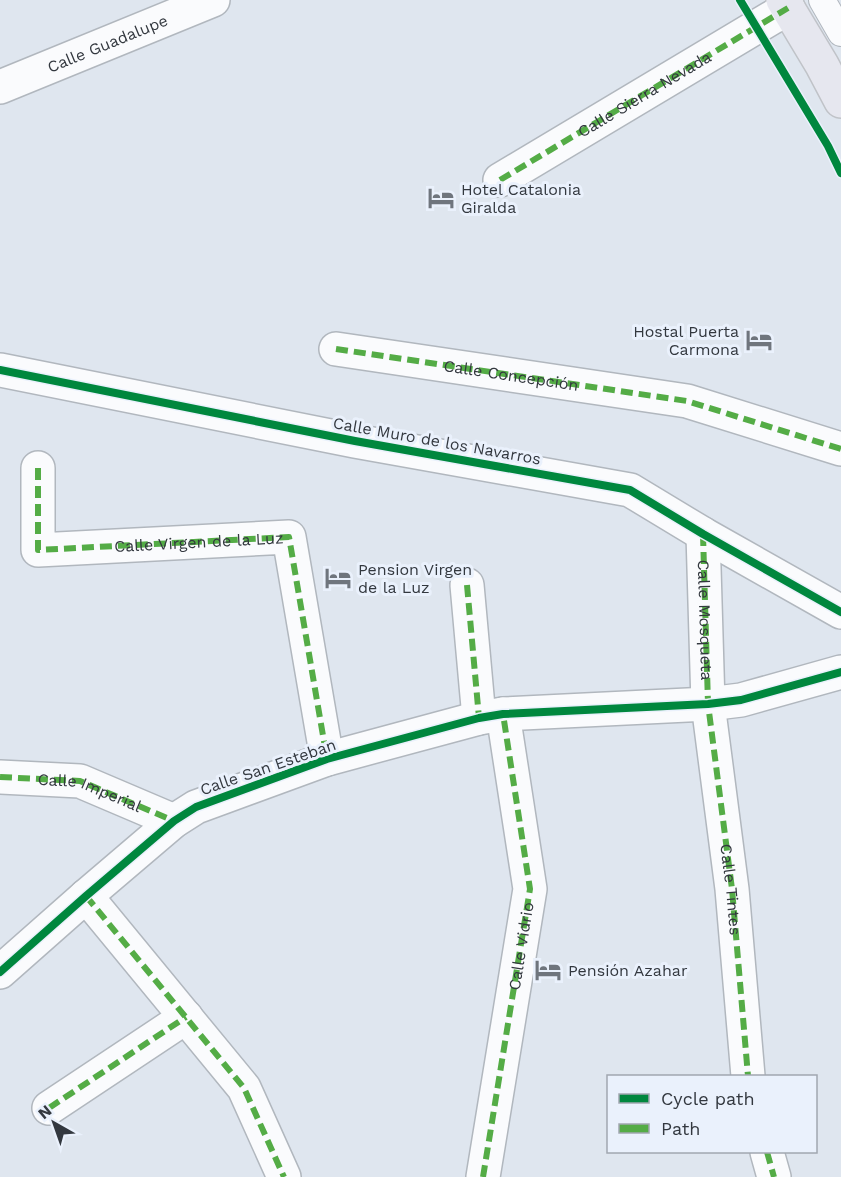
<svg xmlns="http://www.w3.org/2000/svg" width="841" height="1177" viewBox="0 0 841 1177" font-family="'Work Sans',sans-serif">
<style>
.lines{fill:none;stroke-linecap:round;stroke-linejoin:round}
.lane-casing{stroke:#b1b7be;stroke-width:28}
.street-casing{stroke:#b1b7be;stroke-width:36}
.primary-casing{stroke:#c0c3c8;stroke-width:36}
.lane{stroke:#fafbfd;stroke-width:26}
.street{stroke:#fafbfd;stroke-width:33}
.primary{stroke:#e6e7ef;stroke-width:33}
.quiet{stroke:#54ac46;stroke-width:6;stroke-dasharray:12 6;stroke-linecap:butt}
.cycleway-casing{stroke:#eaf1fc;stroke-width:11}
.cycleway{stroke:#00873e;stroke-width:8}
.labels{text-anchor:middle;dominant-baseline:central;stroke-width:6;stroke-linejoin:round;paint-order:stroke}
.street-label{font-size:16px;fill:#33383f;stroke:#eaf1fc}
.poi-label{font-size:16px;fill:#33383f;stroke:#eaf1fc;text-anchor:start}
</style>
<rect width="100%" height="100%" fill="#dfe6ef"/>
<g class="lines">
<g class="lane-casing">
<path id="lane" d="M822,0L841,33"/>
</g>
<g class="street-casing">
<g id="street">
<path id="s1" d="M0,87L213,0"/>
<path id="s2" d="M500,180L788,8"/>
<path d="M336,349L687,401L841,449"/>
<path d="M0,370L355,441L630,490L703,534L841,612"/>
<path id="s3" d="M38,468V550L289,537L327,759"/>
<path d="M703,534L708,704L732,889L748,1076"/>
<path d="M467,585L479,718"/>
<path d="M0,777L80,781L174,821"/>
<path d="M86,896L244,1088L284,1177"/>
<path d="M0,972L86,896L174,821L196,807L327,759L479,718L503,714L708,704L741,700L841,672"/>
<path d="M49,1108L186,1017"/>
<path d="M767,1152L774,1177"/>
<path id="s4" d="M483,1177L530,889L503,714"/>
</g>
</g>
<g class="primary-casing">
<path id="primary" d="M783,0L822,65L841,101"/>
</g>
<use href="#lane" class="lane"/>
<use href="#street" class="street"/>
<use href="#primary" class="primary"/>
<g class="quiet">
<path d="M500,180L788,8"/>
<path id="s5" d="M336,349L687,401L841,449"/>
<path d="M38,468V550L289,537L327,759"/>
<path id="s6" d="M703,534L708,704L732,889L748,1076"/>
<path d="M467,585L479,718"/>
<path id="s7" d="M0,777L80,781L174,821"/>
<path d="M86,896L244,1088L284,1177"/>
<path d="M49,1108L186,1017"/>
<path d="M767,1152L774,1177"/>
<path d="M483,1177L530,889L503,714"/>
</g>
<g class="cycleway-casing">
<g id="cycleway">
<path d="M740,0L828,146L841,173"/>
<path d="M0,370L355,441L630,490L703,534L841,612"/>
<path d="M0,972L86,896L174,821L196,807L327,759L479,718L503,714L708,704L741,700L841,672"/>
</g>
</g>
<use href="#cycleway" class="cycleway"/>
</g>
<defs>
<g id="hotel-bare" transform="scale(2.07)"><path d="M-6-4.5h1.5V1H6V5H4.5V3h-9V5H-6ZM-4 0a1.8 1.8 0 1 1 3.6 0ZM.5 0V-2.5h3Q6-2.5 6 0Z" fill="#6f757d" stroke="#eaf1fc" stroke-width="2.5" paint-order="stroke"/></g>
</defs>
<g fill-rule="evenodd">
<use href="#hotel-bare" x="441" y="198"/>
<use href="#hotel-bare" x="759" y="340"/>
<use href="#hotel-bare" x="338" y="578"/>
<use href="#hotel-bare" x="548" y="970"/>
</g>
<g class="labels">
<g class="street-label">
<text stroke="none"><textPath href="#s1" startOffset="116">Calle Guadalupe</textPath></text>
<text stroke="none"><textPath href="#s2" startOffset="168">Calle Sierra Nevada</textPath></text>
<text stroke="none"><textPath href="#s5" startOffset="177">Calle Concepción</textPath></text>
<text transform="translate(437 441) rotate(10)">Calle Muro de los Navarros</text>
<text stroke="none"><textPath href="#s3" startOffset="243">Calle Virgen de la Luz</textPath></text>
<text stroke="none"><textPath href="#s6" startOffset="86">Calle Mosqueta</textPath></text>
<text transform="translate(268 767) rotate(-19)">Calle San Esteban</text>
<text stroke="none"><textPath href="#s7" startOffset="92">Calle Imperial</textPath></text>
<text stroke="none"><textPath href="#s6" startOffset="357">Calle Tintes</textPath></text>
<text stroke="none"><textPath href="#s4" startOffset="234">Calle Vidrio</textPath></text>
</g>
<g class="poi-label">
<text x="461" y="189">Hotel Catalonia<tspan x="461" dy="18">Giralda</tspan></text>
<text x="739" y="331" text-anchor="end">Hostal Puerta<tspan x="739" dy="18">Carmona</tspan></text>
<text x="358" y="569">Pension Virgen<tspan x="358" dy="18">de la Luz</tspan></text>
<text x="568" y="970">Pensión Azahar</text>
</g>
</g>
<rect x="607" y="1075" width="210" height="78" fill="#eaf1fc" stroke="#a1a7b0" stroke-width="1.5"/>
<rect x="619" y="1094" width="30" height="9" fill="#00873e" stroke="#a1a7b0" stroke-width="1.5"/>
<text x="661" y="1105" font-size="18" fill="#33383f">Cycle path</text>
<rect x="619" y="1124" width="30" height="9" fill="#54ac46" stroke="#a1a7b0" stroke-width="1.5"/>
<text x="661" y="1135" font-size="18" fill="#33383f">Path</text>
<g transform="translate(54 1123) rotate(320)" stroke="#eaf1fc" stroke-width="4.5" paint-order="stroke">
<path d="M0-4.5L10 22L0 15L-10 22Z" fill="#33383f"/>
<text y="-9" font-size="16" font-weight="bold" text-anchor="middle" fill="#33383f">N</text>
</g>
</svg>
